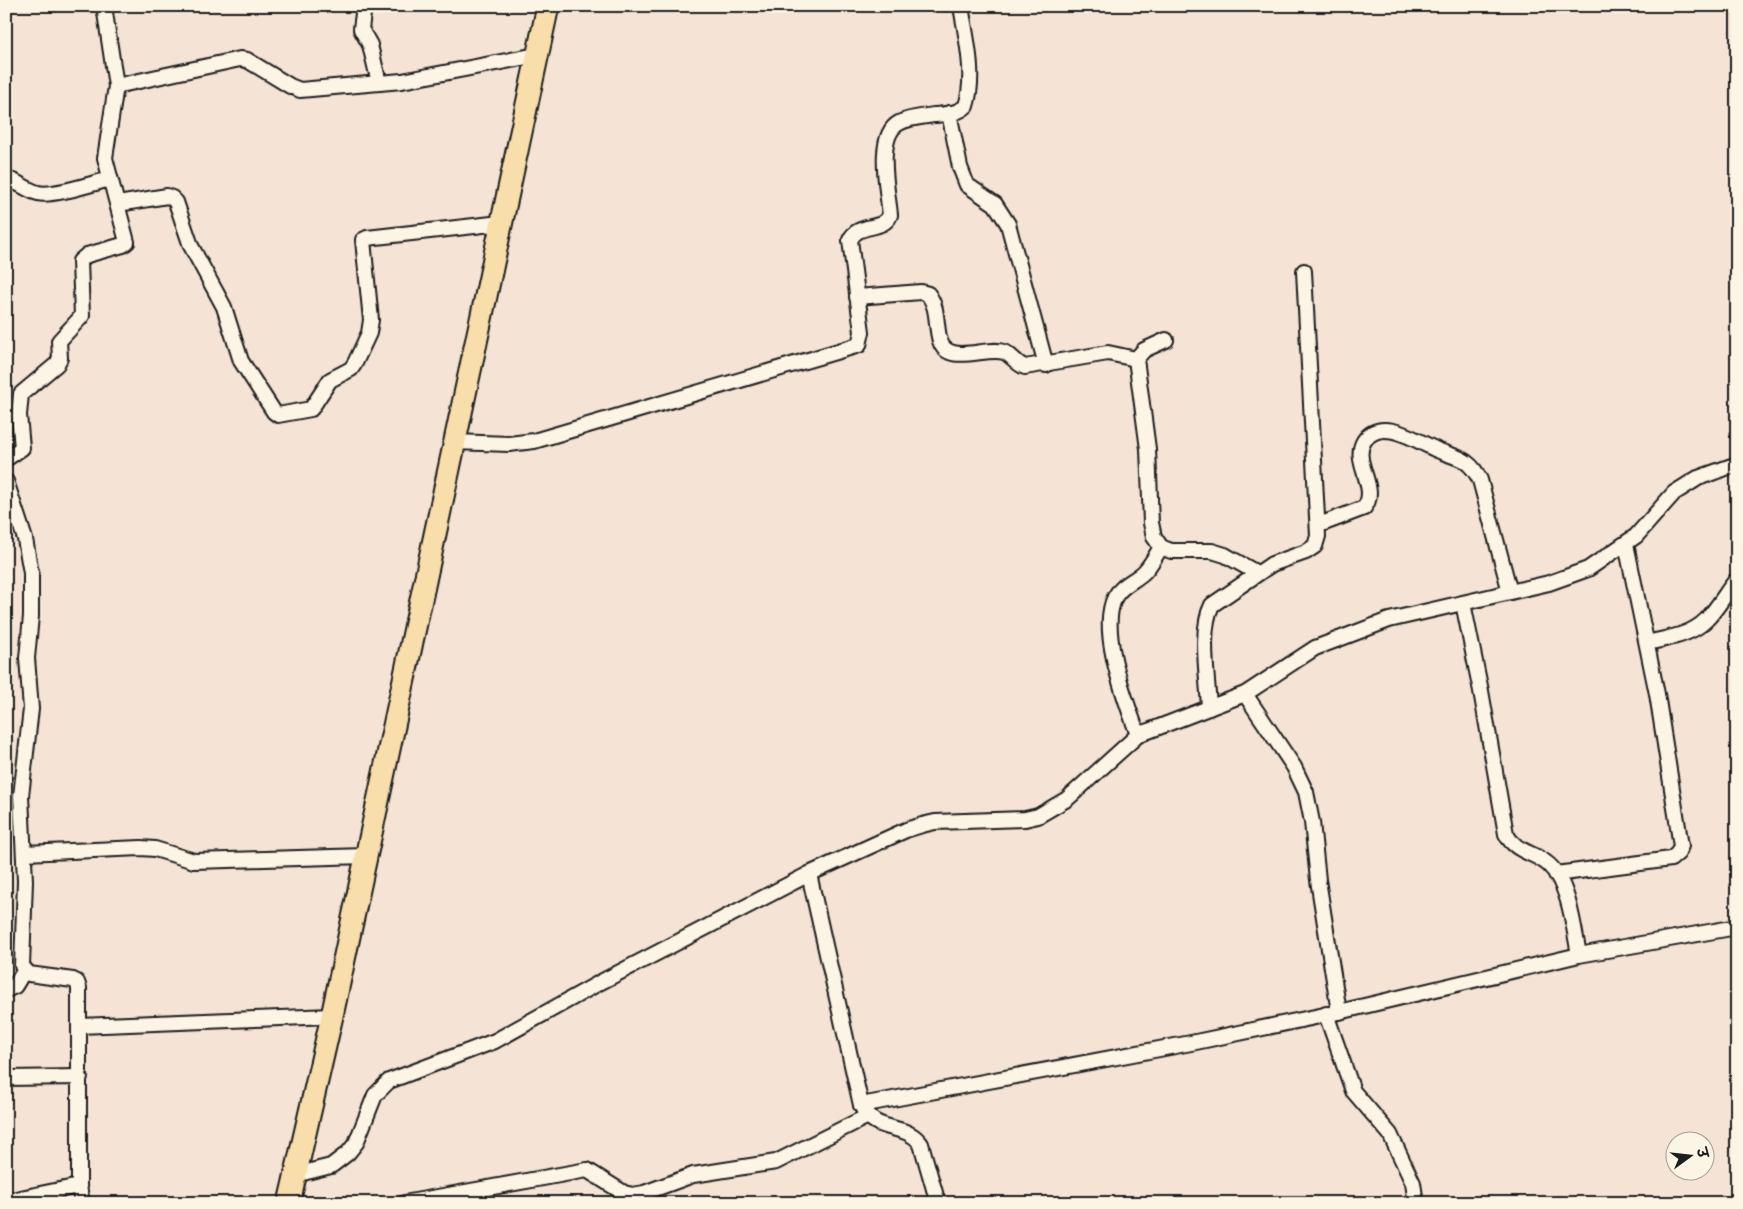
<svg xmlns="http://www.w3.org/2000/svg" width="1743" height="1209" viewBox="0 0 1743 1209" font-family="'Gochi Hand','Playpen Sans Deva',sans-serif">
<style>
.lines{fill:none;stroke-linecap:round;stroke-linejoin:round}
.street-casing{stroke:#1c1c1c;stroke-width:18}
.primary-casing{stroke:#1c1c1c;stroke-width:25}
.street{stroke:#fcf5e5;stroke-width:14}
.primary{stroke:#f8deab;stroke-width:21}
</style>
<rect width="100%" height="100%" fill="#f5e4d6"/>
<filter id="ink" filterUnits="userSpaceOnUse"><feTurbulence type="fractalNoise" baseFrequency=".02" numOctaves="2"/><feDisplacementMap in="SourceGraphic" scale="10" xChannelSelector="R" yChannelSelector="G"/><feConvolveMatrix kernelMatrix="1 2 1 2 8 2 1 2 1" color-interpolation-filters="sRGB"/></filter>
<g filter="url(#ink)">
<g class="lines">
<g class="street-casing">
<g id="street">
<path d="M364,6L361,29L370,45L379,83"/>
<path d="M116,86L240,59L247,60L290,86L300,90L402,81L537,55"/>
<path d="M949,113L960,167L967,185L995,204L1008,224L1046,365"/>
<path d="M6,179C18,181 26,190 38,193C52,197 94,183 110,179"/>
<path d="M118,204L167,196L172,198L176,202L191,246L224,307L241,361L274,412L278,415L311,409L330,380L351,369L355,363L369,333L371,320L363,240L367,238L501,223"/>
<path d="M857,297L921,292L928,294C939,309 935,324 940,341C948,366 986,346 1004,352C1012,355 1016,364 1025,367L1108,353L1136,359"/>
<path d="M1166,340L1144,350L1136,359L1148,449L1151,523L1154,537L1161,547L1171,551H1212L1225,555L1257,573"/>
<path d="M454,442L509,444L534,441L859,345L862,332L850,240C858,222 883,232 890,215C888,192 875,136 899,123C910,117 923,117 934,115C945,114 958,114 966,106C976,75 966,38 961,6"/>
<path d="M6,459L22,448L19,415L21,394L57,364L60,358L59,341L82,316L80,261L87,255L123,245L127,242L105,158L116,86L104,6"/>
<path d="M6,481L25,539L31,573V616L27,658L31,709L21,796L25,881L22,966L29,974L73,980L77,982L79,988V1186"/>
<path d="M1319,525L1364,508C1380,488 1351,462 1364,441C1381,415 1418,442 1437,450C1446,454 1458,456 1466,462C1473,467 1476,472 1480,480L1510,592"/>
<path d="M1463,603L1481,691L1506,834C1516,853 1535,852 1549,865C1569,883 1574,929 1579,955"/>
<path d="M1647,643C1667,638 1690,636 1706,620C1718,608 1726,592 1737,579"/>
<path d="M1245,694L1294,767L1306,792L1312,822L1318,880L1339,1012"/>
<path d="M1209,708C1208,680 1199,630 1212,605L1272,564L1306,552L1315,546L1318,536L1304,271"/>
<path d="M1138,735C1126,701 1098,631 1115,597C1121,585 1135,581 1144,572C1151,565 1156,555 1161,547"/>
<path d="M24,853L141,848L155,849L194,861L365,856"/>
<path d="M809,874L861,1105C875,1136 905,1121 921,1144L938,1203"/>
<path d="M1556,874L1671,859L1678,853L1681,846L1657,694L1626,544"/>
<path d="M6,990L15,986L24,971"/>
<path d="M1326,1014L1353,1091L1390,1134L1413,1183L1416,1203"/>
<path d="M79,1026L332,1016"/>
<path d="M6,1078L80,1077"/>
<path d="M861,1105L1191,1043L1339,1012L1579,955L1737,927"/>
<path d="M295,1175L331,1166L348,1153L356,1143L375,1095L389,1081L495,1041L599,983L809,874L906,830L922,825L935,822L1025,819L1038,816L1067,799L1138,735L1245,694L1315,648L1389,620L1549,583L1588,569L1636,536L1674,493L1698,478L1737,464"/>
<path d="M6,1201L79,1186L82,1203"/>
<path d="M404,1203L587,1170L624,1193L633,1195L644,1193L693,1175L776,1162L866,1117"/>
</g>
</g>
<g class="primary-casing">
<path id="primary" d="M289,1203L332,1016L548,6"/>
</g>
<use href="#street" class="street"/>
<use href="#primary" class="primary"/>
</g>
</g>
<rect width="1743" height="1209" fill="none" stroke="#fcf5e5" stroke-width="25"/>
<rect x="12" y="12" width="1718" height="1184" fill="none" stroke="#1c1c1c" stroke-width="2" filter="url(#ink)"/>
<g transform="translate(1690 1156) rotate(75)"><circle r="24" fill="#fcf5e5" stroke="#a29e95"/>
<path d="M0-4L9 19L0 12L-9 19Z" fill="#1c1c1c"/>
<text y="-8" font-size="14" font-weight="bold" text-anchor="middle" fill="#1c1c1c">उ</text>
</g>
</svg>
